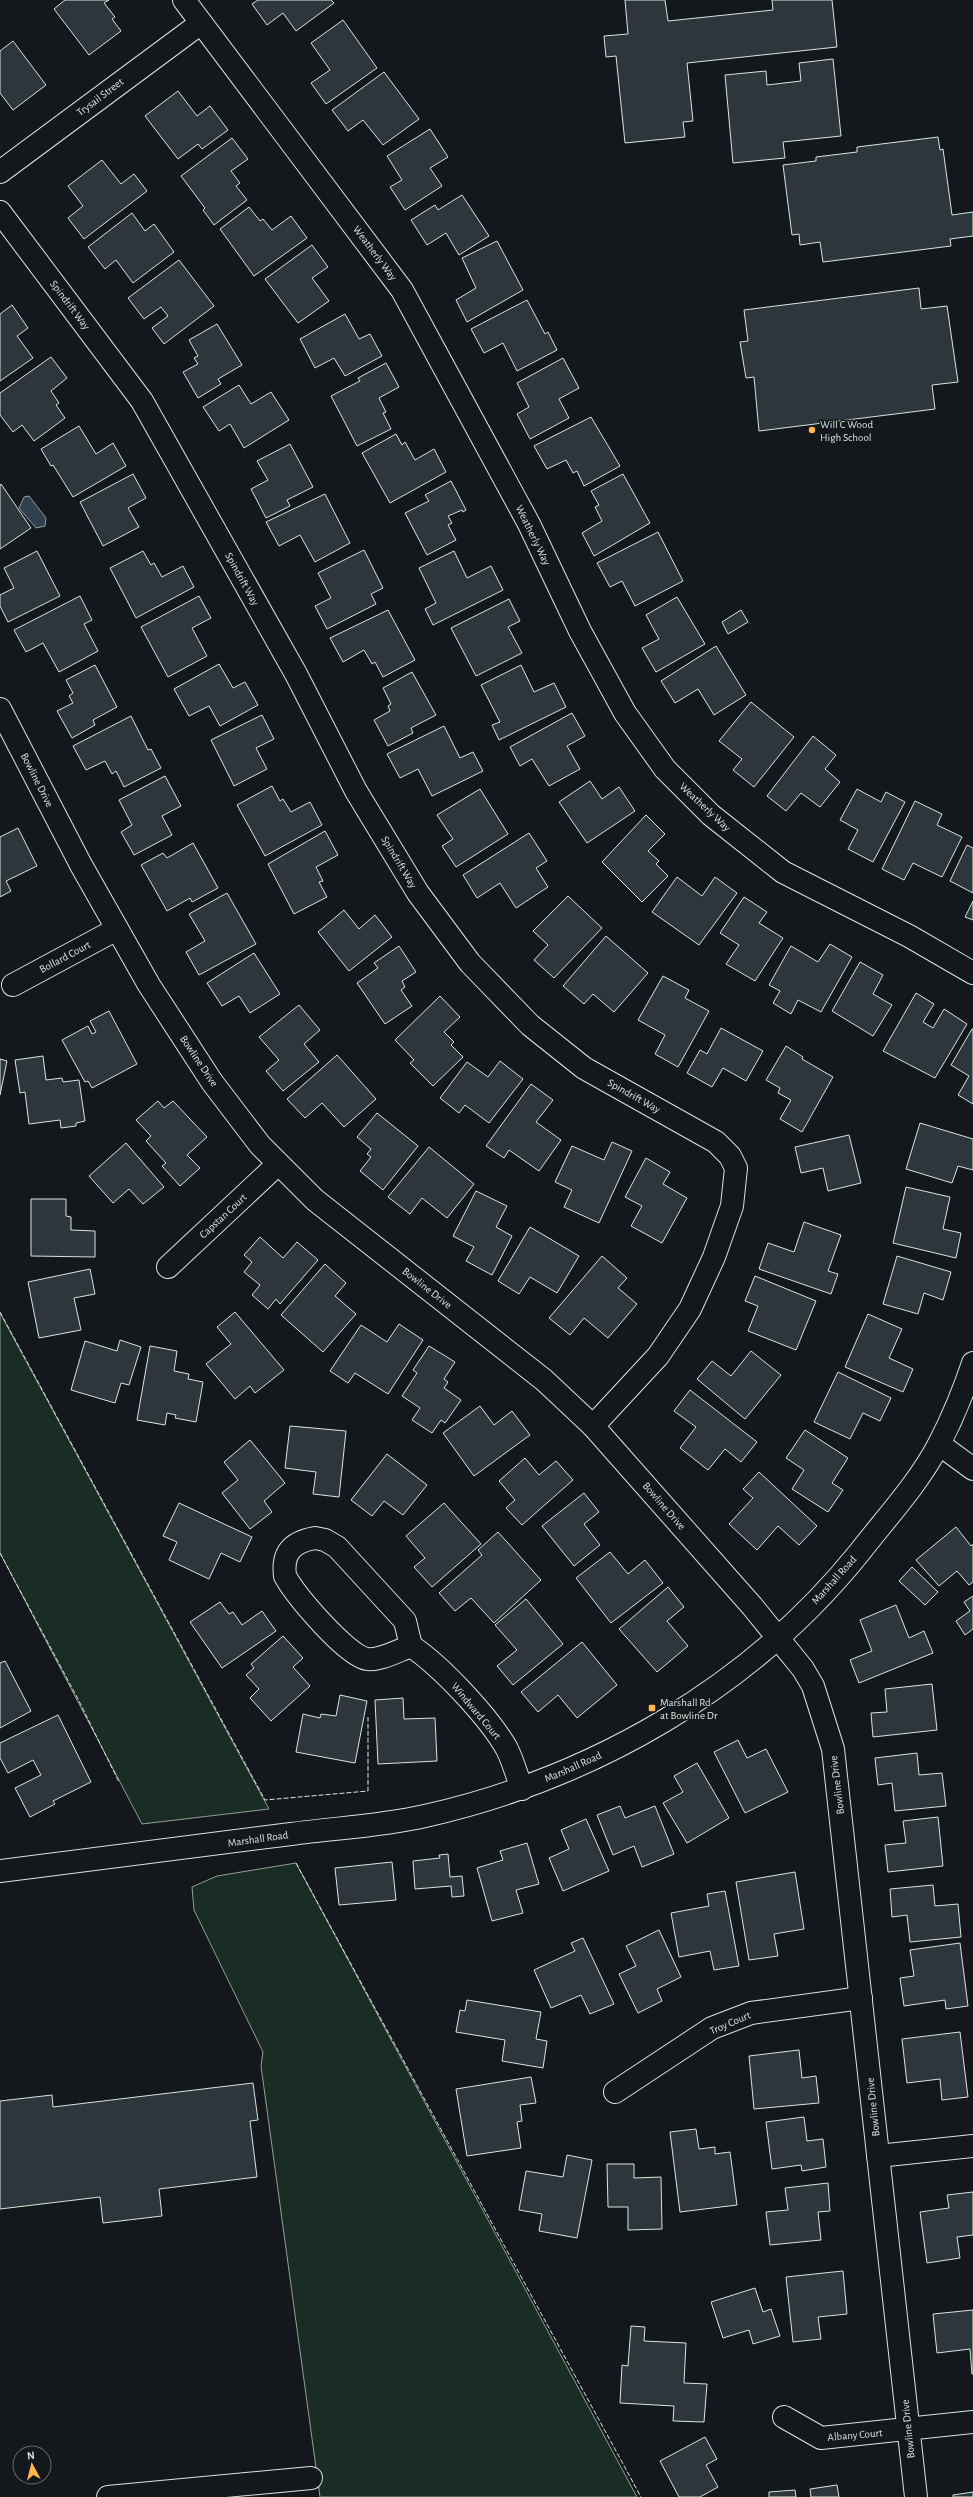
<svg xmlns="http://www.w3.org/2000/svg" width="973" height="2497" viewBox="0 0 973 2497" font-family="'Alegreya Sans',sans-serif">
<style>
.green{fill:#1a2d24;stroke:#939e99}
.water{fill:#2f3f4d;stroke:#939e99}
.building{fill:#2c363c;stroke:#d8e6dc}
.lines{fill:none;stroke-linecap:round;stroke-linejoin:round}
.minor-casing{stroke:#d8e6dc;stroke-width:24}
.minor{stroke:#14181c;stroke-width:22}
.fence{stroke:#d8e6dc;stroke-width:1;stroke-dasharray:5 2;stroke-linecap:butt}
.poi-dot{fill:#ffb74d;stroke:#14181c;stroke-width:1.5}
.labels{text-anchor:middle;dominant-baseline:central;stroke-width:3;stroke-linejoin:round;paint-order:stroke}
.street-label{font-size:11px;fill:#d8e6dc;stroke:#14181c}
.poi-label{font-size:11px;fill:#d8e6dc;stroke:#14181c;text-anchor:start}
</style>
<rect width="100%" height="100%" fill="#14181c"/>
<g class="green">
<path d="M0,1313L269,1809L142,1824L0,1553Z"/>
<path d="M296,1863L637,2497H320L261,2066L263,2052L194,1910L192,1887L217,1876Z"/>
</g>
<path class="water" d="M29,496L46,518L45,526L36,528L19,508L24,497Z"/>
<g class="building">
<path d="M65,0H109L104,3L115,17L112,19L121,31L89,55L54,9Z"/>
<path d="M258,0H331L334,3L296,31L283,13L267,25L252,4Z"/>
<path d="M625,0H665L668,21L773,10L772,0H832L837,47L687,63L693,121L683,122L685,137L625,143L616,56L606,57L604,36L628,34Z"/>
<path d="M343,20L377,68L326,104L311,83L330,70L311,43Z"/>
<path d="M13,41L46,85L13,110L0,93V51Z"/>
<path d="M833,59L841,136L783,142L785,158L733,163L725,75L766,71L767,85L801,81L799,63Z"/>
<path d="M384,72L419,119L383,145L363,120L348,131L332,110Z"/>
<path d="M178,91L197,116L210,106L228,130L202,149L198,144L178,159L145,116Z"/>
<path d="M430,129L448,157L430,168L442,186L405,210L390,187L402,180L387,156Z"/>
<path d="M938,137L940,150L943,149L952,215L973,212V236L950,239L951,246L823,262L820,242L800,245L799,234L792,235L783,165L816,161V157L857,152V147Z"/>
<path d="M232,138L248,159L231,171L240,183L236,186L247,200L214,225L203,210L205,208L181,176Z"/>
<path d="M102,160L121,184L134,174L147,191L84,239L68,218L83,206L68,186Z"/>
<path d="M462,195L489,236L459,255L446,233L427,245L411,220L435,205L438,210Z"/>
<path d="M249,207L260,221L263,219L272,230L291,216L307,238L254,276L220,229Z"/>
<path d="M132,213L145,231L154,224L174,252L133,283L116,260L105,269L88,247Z"/>
<path d="M497,241L523,290L467,322L456,300L476,288L462,258Z"/>
<path d="M312,245L328,267L312,278L329,301L298,323L265,279Z"/>
<path d="M179,260L214,306L164,344L152,328L168,316L161,307L144,319L128,298Z"/>
<path d="M919,288L921,309L947,306L958,382L932,385L935,409L759,431L754,377L746,378L740,342L748,341L744,310Z"/>
<path d="M527,300L545,334L548,332L557,350L517,371L503,343L484,353L471,329Z"/>
<path d="M12,305L28,328L17,336L33,358L0,381V314Z"/>
<path d="M345,314L359,339L370,334L382,356L345,376L334,358L315,368L300,339Z"/>
<path d="M217,324L242,365L218,379L221,384L198,398L183,372L198,364L194,358L198,356L189,340Z"/>
<path d="M51,357L67,378L51,391L59,403L56,405L65,418L34,441L22,425L13,432L0,415V393Z"/>
<path d="M563,358L579,388L559,399L569,418L530,439L517,414L529,407L517,383Z"/>
<path d="M386,363L399,387L379,398L386,412L383,413L391,429L357,446L331,396L360,381L358,378Z"/>
<path d="M239,385L251,404L271,392L289,420L244,448L230,424L219,431L203,407Z"/>
<path d="M591,417L620,466L584,486L577,471L573,473L566,460L547,469L534,446Z"/>
<path d="M79,426L96,454L113,443L126,466L73,497L53,465L51,466L41,449Z"/>
<path d="M396,434L402,445L405,442L415,460L434,449L446,472L390,503L362,453Z"/>
<path d="M290,444L313,487L287,500L290,506L266,518L251,489L268,480L257,461Z"/>
<path d="M133,474L146,498L128,508L139,527L103,546L80,502Z"/>
<path d="M623,474L650,523L594,556L582,533L602,521L595,507L599,505L591,491Z"/>
<path d="M451,481L466,510L463,512L462,510L448,516L452,523L448,525L456,540L427,555L405,513L429,501L425,495Z"/>
<path d="M1,484L31,528L0,549V485Z"/>
<path d="M325,494L350,543L315,562L300,535L279,546L266,522Z"/>
<path d="M658,532L683,581L635,606L622,581L610,587L597,563Z"/>
<path d="M364,550L383,588L371,594L376,604L327,629L315,606L331,598L318,573Z"/>
<path d="M37,551L60,596L8,622L0,606V595L14,588L4,568Z"/>
<path d="M143,551L151,565L154,563L162,577L183,566L194,587L136,618L110,568Z"/>
<path d="M454,551L467,578L491,566L503,590L433,625L425,609L436,603L419,568Z"/>
<path d="M80,596L92,620L84,624L98,651L59,672L43,643L26,652L14,630Z"/>
<path d="M199,596L211,618L192,628L207,656L168,677L141,627Z"/>
<path d="M677,597L705,644L656,672L642,648L659,639L646,615Z"/>
<path d="M509,599L520,621L508,627L522,653L476,676L451,628Z"/>
<path d="M388,610L415,660L383,677L375,662L372,664L364,650L343,662L330,638Z"/>
<path d="M741,610L748,622L728,634L722,622Z"/>
<path d="M716,646L746,695L714,715L698,689L675,703L661,681Z"/>
<path d="M219,664L233,688L245,682L258,705L220,726L209,706L189,716L174,689Z"/>
<path d="M95,665L117,707L93,720L95,725L72,738L57,711L73,703L69,696L73,693L66,680Z"/>
<path d="M521,665L534,692L554,683L566,707L499,740L492,725L500,722L481,685Z"/>
<path d="M412,672L436,715L411,728L413,733L388,746L374,720L390,711L388,706L391,704L383,688Z"/>
<path d="M751,702L794,737L754,787L733,770L742,759L719,741Z"/>
<path d="M572,713L585,736L567,746L580,769L549,786L532,759L520,766L510,747Z"/>
<path d="M262,715L274,739L256,748L267,769L234,786L211,740Z"/>
<path d="M131,716L148,750L151,749L161,768L124,787L116,771L112,774L105,761L86,770L73,746Z"/>
<path d="M444,726L460,758L473,752L483,771L432,796L418,769L400,778L387,754Z"/>
<path d="M813,736L836,755L825,769L840,782L820,807L801,793L786,811L767,796Z"/>
<path d="M165,776L181,806L162,816L172,835L134,855L121,832L132,825L119,800Z"/>
<path d="M590,781L602,799L619,787L635,811L587,843L559,802Z"/>
<path d="M272,786L280,801L283,799L291,812L310,802L322,825L265,856L237,805Z"/>
<path d="M480,789L508,834L456,867L442,846L453,839L437,815Z"/>
<path d="M857,789L881,802L886,792L905,802L873,862L848,849L858,830L840,820Z"/>
<path d="M915,801L942,814L937,825L962,837L942,877L913,863L904,880L882,869Z"/>
<path d="M646,815L665,834L648,851L659,861L656,864L668,876L642,902L602,862Z"/>
<path d="M18,828L37,866L6,881L11,891L0,897V837Z"/>
<path d="M325,831L338,855L316,867L323,881L319,882L327,897L294,914L268,864Z"/>
<path d="M529,833L547,861L536,868L548,887L516,908L500,883L477,898L463,875Z"/>
<path d="M193,843L218,888L192,902L190,898L167,911L141,865L163,853L167,858Z"/>
<path d="M967,845L973,848V893L950,881Z"/>
<path d="M677,877L702,896L715,877L737,893L699,945L652,912Z"/>
<path d="M227,893L256,944L199,975L186,952L205,941L189,914Z"/>
<path d="M568,896L602,928L554,978L534,960L548,945L533,931Z"/>
<path d="M744,897L767,912L759,923L783,938L755,981L726,964L739,945L720,933Z"/>
<path d="M973,901V920L965,917Z"/>
<path d="M344,910L359,929L375,915L392,937L349,971L318,932Z"/>
<path d="M606,936L648,973L614,1012L593,994L584,1004L563,986Z"/>
<path d="M830,944L852,957L821,1012L798,1000L791,1014L773,1003L780,991L769,985L791,946L818,962Z"/>
<path d="M399,946L416,972L402,981L405,987L401,990L412,1006L385,1024L357,983L378,968L374,963Z"/>
<path d="M254,953L280,994L250,1013L239,996L222,1006L207,983Z"/>
<path d="M860,962L883,975L873,994L892,1005L873,1036L832,1011Z"/>
<path d="M663,976L689,990L685,998L709,1011L678,1067L655,1054L665,1035L638,1020Z"/>
<path d="M916,993L934,1004L923,1022L933,1028L944,1009L967,1024L935,1078L883,1051Z"/>
<path d="M440,996L460,1017L444,1032L454,1042L451,1045L463,1057L433,1086L410,1063L414,1060L395,1040Z"/>
<path d="M299,1005L320,1030L304,1044L319,1062L283,1091L266,1071L279,1060L259,1037Z"/>
<path d="M109,1011L137,1064L92,1088L88,1081L85,1082L62,1040L88,1026L92,1034L96,1032L90,1021Z"/>
<path d="M721,1028L763,1051L746,1081L723,1068L712,1087L687,1073L700,1050L707,1054Z"/>
<path d="M972,1029H973V1104L958,1095L969,1076L951,1065Z"/>
<path d="M786,1046L803,1057L802,1059L833,1077L802,1132L780,1119L791,1100L778,1093L780,1088L766,1080Z"/>
<path d="M337,1055L376,1099L344,1127L322,1103L305,1118L287,1099Z"/>
<path d="M43,1056L46,1080L62,1078L63,1082L79,1080L85,1121L76,1123V1126L61,1128L60,1120L29,1124L25,1092L20,1093L15,1060Z"/>
<path d="M0,1059L7,1061L0,1095Z"/>
<path d="M500,1061L523,1079L489,1123L465,1105L459,1113L440,1098L467,1062L488,1077Z"/>
<path d="M531,1084L553,1100L536,1122L561,1140L539,1171L509,1150L504,1158L486,1146Z"/>
<path d="M158,1101L164,1108L173,1101L207,1137L187,1155L200,1168L180,1186L162,1166L166,1163L146,1141L151,1136L136,1120Z"/>
<path d="M377,1113L418,1146L383,1190L360,1171L371,1157L367,1154L371,1149L357,1137Z"/>
<path d="M920,1123L973,1139V1170L958,1166L952,1183L906,1169Z"/>
<path d="M849,1135L861,1183L828,1191L823,1168L801,1173L795,1147Z"/>
<path d="M612,1142L632,1151L599,1223L564,1207L572,1190L555,1182L572,1146L604,1160Z"/>
<path d="M126,1143L164,1187L143,1204L129,1189L113,1203L89,1176Z"/>
<path d="M429,1147L474,1184L447,1218L422,1198L410,1214L388,1197Z"/>
<path d="M646,1158L670,1172L663,1184L687,1198L662,1243L631,1226L642,1206L625,1197Z"/>
<path d="M906,1187L950,1197L943,1229L961,1233L956,1258L893,1243Z"/>
<path d="M476,1191L507,1206L496,1227L512,1236L492,1275L466,1261L474,1247L453,1236Z"/>
<path d="M31,1199H66V1216L71,1217V1230L95,1231V1257L31,1256Z"/>
<path d="M804,1222L841,1235L828,1271L838,1274L831,1294L759,1269L768,1243L794,1252Z"/>
<path d="M530,1227L579,1256L557,1293L530,1277L519,1294L498,1281Z"/>
<path d="M260,1237L283,1258L297,1242L318,1260L280,1304L276,1299L268,1309L252,1295L260,1285L244,1272L252,1262L244,1255Z"/>
<path d="M602,1256L627,1278L618,1288L637,1304L608,1338L584,1318L570,1335L549,1318Z"/>
<path d="M897,1256L951,1272L943,1300L924,1293L918,1314L883,1304Z"/>
<path d="M325,1264L346,1283L335,1296L356,1314L323,1352L281,1315Z"/>
<path d="M90,1269L95,1294L74,1298L81,1330L39,1338L28,1282Z"/>
<path d="M755,1276L816,1301L796,1350L748,1331L758,1306L745,1301Z"/>
<path d="M235,1312L284,1370L255,1393L250,1386L235,1399L206,1364L231,1344L217,1327Z"/>
<path d="M868,1314L902,1329L889,1358L913,1369L903,1392L845,1367Z"/>
<path d="M399,1324L423,1340L388,1394L355,1373L348,1383L330,1371L361,1325L387,1342Z"/>
<path d="M120,1340L141,1347L129,1385L121,1383L115,1403L71,1390L85,1341L117,1351Z"/>
<path d="M150,1346L177,1351L174,1371L189,1374L188,1379L203,1382L196,1422L175,1418L176,1415L167,1413L165,1425L137,1420Z"/>
<path d="M429,1346L455,1362L444,1379L448,1382L444,1388L461,1400L445,1423L441,1420L432,1433L412,1420L420,1408L402,1396L417,1373L413,1370Z"/>
<path d="M751,1351L781,1375L745,1419L697,1379L712,1361L731,1376Z"/>
<path d="M838,1372L891,1398L880,1421L863,1413L850,1439L814,1422Z"/>
<path d="M690,1390L757,1442L741,1462L725,1449L708,1470L680,1448L696,1427L674,1411Z"/>
<path d="M480,1406L494,1425L512,1411L530,1435L474,1476L443,1433Z"/>
<path d="M290,1426L346,1431L339,1497L313,1494L316,1472L285,1468Z"/>
<path d="M805,1430L848,1458L832,1483L843,1490L828,1512L792,1489L804,1470L786,1458Z"/>
<path d="M250,1440L285,1483L264,1501L272,1512L250,1529L222,1493L238,1480L224,1462Z"/>
<path d="M387,1454L427,1485L403,1515L384,1501L372,1516L351,1500Z"/>
<path d="M525,1458L539,1475L556,1461L573,1480L522,1525L506,1508L515,1500L499,1481Z"/>
<path d="M759,1472L817,1526L799,1545L778,1526L757,1550L729,1524L753,1498L743,1489Z"/>
<path d="M584,1493L599,1512L584,1524L600,1545L574,1566L542,1526Z"/>
<path d="M179,1503L252,1537L240,1562L221,1553L209,1579L169,1560L177,1542L163,1536Z"/>
<path d="M444,1503L481,1544L432,1587L414,1567L425,1558L406,1536Z"/>
<path d="M956,1527L971,1546L973,1544V1582L969,1585L957,1571L939,1586L916,1560Z"/>
<path d="M498,1532L541,1580L494,1623L471,1598L455,1611L439,1593L482,1555L478,1550Z"/>
<path d="M610,1552L628,1574L645,1560L663,1583L611,1623L576,1578Z"/>
<path d="M912,1567L938,1592L925,1605L899,1581Z"/>
<path d="M668,1587L684,1607L667,1621L688,1646L657,1672L619,1629Z"/>
<path d="M973,1596V1629L965,1635L956,1621L970,1611L964,1602Z"/>
<path d="M526,1599L563,1644L513,1685L497,1666L517,1650L495,1625Z"/>
<path d="M220,1602L229,1614L233,1612L242,1625L262,1611L276,1631L222,1668L190,1622Z"/>
<path d="M896,1605L909,1638L924,1631L933,1653L859,1683L850,1660L872,1651L860,1620Z"/>
<path d="M283,1636L303,1658L293,1667L310,1686L271,1721L250,1698L259,1689L246,1675L254,1668L251,1664Z"/>
<path d="M582,1642L617,1685L577,1718L558,1695L538,1712L521,1692Z"/>
<path d="M5,1661L31,1711L0,1728V1663Z"/>
<path d="M932,1684L937,1730L873,1737L871,1713L887,1712L885,1689Z"/>
<path d="M340,1695L367,1701L355,1763L296,1752L303,1714L320,1718L321,1714L336,1716Z"/>
<path d="M403,1698L404,1719L435,1718L437,1761L378,1764L375,1700Z"/>
<path d="M58,1715L91,1782L53,1801L55,1804L30,1817L15,1788L41,1775L33,1760L8,1773L0,1758V1743Z"/>
<path d="M738,1740L747,1758L766,1749L788,1792L745,1813L714,1752Z"/>
<path d="M917,1753L919,1775L942,1773L946,1806L895,1811L892,1783L878,1785L875,1758Z"/>
<path d="M697,1763L729,1818L687,1843L663,1803L683,1792L674,1776Z"/>
<path d="M620,1806L625,1818L655,1806L674,1854L642,1867L634,1846L613,1855L597,1815Z"/>
<path d="M938,1817L943,1866L888,1872L885,1845L906,1843L903,1821Z"/>
<path d="M586,1819L609,1871L563,1891L549,1858L569,1849L561,1830Z"/>
<path d="M527,1843L539,1884L516,1890L523,1913L492,1921L477,1868L503,1860L500,1851Z"/>
<path d="M448,1854L450,1877L462,1876L464,1896L452,1897L451,1886L415,1889L413,1861L440,1858L439,1855Z"/>
<path d="M392,1862L396,1900L339,1905L335,1868Z"/>
<path d="M795,1872L804,1929L774,1934L778,1956L749,1960L736,1882Z"/>
<path d="M933,1885L935,1906L958,1904L961,1937L910,1942L907,1915L892,1917L890,1889Z"/>
<path d="M725,1891L739,1966L714,1970L710,1951L679,1957L671,1913L709,1906L707,1894Z"/>
<path d="M659,1930L681,1977L657,1989L662,2001L638,2013L619,1974L636,1966L626,1946Z"/>
<path d="M583,1938L614,2004L590,2014L581,1995L551,2008L534,1970L575,1951L571,1943Z"/>
<path d="M960,1943L968,2006L946,2009L945,2000L904,2006L900,1978L914,1976L910,1950Z"/>
<path d="M467,2000L541,2012L536,2039L547,2041L543,2068L502,2061L505,2040L456,2032L460,2010L465,2011Z"/>
<path d="M960,2032L968,2097L942,2100L940,2079L907,2083L902,2039Z"/>
<path d="M799,2050L802,2078L816,2076L819,2103L754,2109L749,2056Z"/>
<path d="M531,2077L536,2103L520,2105L522,2121L517,2122L521,2148L467,2156L456,2089Z"/>
<path d="M253,2083L258,2120L250,2121L257,2177L159,2189L162,2216L103,2223L100,2197L0,2209V2101L52,2095L53,2107Z"/>
<path d="M804,2117L807,2141L823,2139L826,2167L802,2171L801,2165L772,2169L766,2122Z"/>
<path d="M696,2129L699,2149L715,2147V2154L730,2152L737,2205L680,2212L670,2132Z"/>
<path d="M567,2155L592,2160L577,2238L539,2231L542,2214L519,2210L526,2171L563,2177Z"/>
<path d="M607,2164H634V2178L661,2177L662,2229L628,2230V2207H608Z"/>
<path d="M828,2183L830,2211L818,2212L821,2240L770,2245L766,2212L788,2210L785,2188Z"/>
<path d="M973,2192V2235L957,2237L960,2258L927,2263L920,2212L949,2208L947,2195Z"/>
<path d="M843,2271L847,2314L818,2317L821,2339L793,2342L786,2277Z"/>
<path d="M755,2288L763,2312L771,2309L780,2336L753,2344L749,2330L723,2338L711,2302Z"/>
<path d="M973,2310V2374H972L970,2349L937,2353L933,2314Z"/>
<path d="M631,2326L645,2327L644,2341L686,2343L684,2383L707,2384L704,2422L673,2421L674,2406L620,2403L622,2365L628,2366Z"/>
<path d="M705,2437L717,2459L706,2465L718,2487L700,2497H679L660,2461Z"/>
<path d="M837,2485L839,2497H811L810,2489Z"/>
<path d="M795,2490L796,2497H769V2492Z"/>
<path d="M973,2492V2497H953V2495Z"/>
</g>
<g class="lines">
<g class="minor-casing">
<g id="minor">
<path d="M184,0L402,290L529,524L580,631L625,713L665,769L711,815L783,872L909,936L973,973"/>
<path d="M0,172L201,23"/>
<path d="M0,212L142,401L296,674L356,791L418,893L470,963L530,1025L584,1068L716,1142L730,1156L736,1168L732,1206L714,1257L690,1309L658,1356L593,1426"/>
<path d="M0,709L81,865L149,985L212,1082L260,1145L315,1200L544,1380L593,1426L752,1606L803,1669L813,1686L833,1749L916,2497"/>
<path d="M13,985L117,929"/>
<path d="M168,1267L278,1164"/>
<path d="M939,1444L973,1469"/>
<path d="M315,1538L325,1540L337,1547L405,1621L411,1646C399,1650 380,1661 367,1659C346,1655 296,1596 285,1576C282,1553 292,1542 315,1538Z"/>
<path d="M411,1646C441,1666 489,1717 507,1749C513,1761 517,1776 522,1789"/>
<path d="M0,1871C97,1859 194,1847 291,1834C335,1828 382,1826 425,1816C593,1778 750,1688 859,1553C886,1518 918,1484 939,1444C952,1419 964,1390 973,1363"/>
<path d="M615,2092L712,2028L751,2013L861,1998"/>
<path d="M878,2156L973,2146"/>
<path d="M784,2417L821,2438L973,2422"/>
<path d="M108,2497L311,2478"/>
</g>
</g>
<use href="#minor" class="minor"/>
<g class="fence">
<path d="M0,1312L265,1800L368,1791V1717"/>
<path d="M0,1553L79,1701L119,1782"/>
<path d="M296,1863L641,2497"/>
</g>
</g>
<g class="poi-dot">
<circle cx="812" cy="430" r="4"/>
<rect x="648" y="1704" width="8" height="8" rx="2"/>
</g>
<g class="labels">
<g class="street-label">
<text transform="translate(100 97) rotate(-37)">Trysail Street</text>
<text transform="translate(375 253) rotate(53)">Weatherly Way</text>
<text transform="translate(70 305) rotate(53)">Spindrift Way</text>
<text transform="translate(533 535) rotate(64)">Weatherly Way</text>
<text transform="translate(242 579) rotate(61)">Spindrift Way</text>
<text transform="translate(37 780) rotate(63)">Bowline Drive</text>
<text transform="translate(705 807) rotate(43)">Weatherly Way</text>
<text transform="translate(399 862) rotate(59)">Spindrift Way</text>
<text transform="translate(65 957) rotate(-28)">Bollard Court</text>
<text transform="translate(199 1061) rotate(56)">Bowline Drive</text>
<text transform="translate(634 1096) rotate(29)">Spindrift Way</text>
<text transform="translate(223 1216) rotate(-43)">Capstan Court</text>
<text transform="translate(427 1288) rotate(38)">Bowline Drive</text>
<text transform="translate(664 1506) rotate(49)">Bowline Drive</text>
<text transform="translate(834 1580) rotate(-48)">Marshall Road</text>
<text transform="translate(476 1711) rotate(50)">Windward Court</text>
<text transform="translate(573 1767) rotate(-24)">Marshall Road</text>
<text transform="translate(837 1785) rotate(-97)">Bowline Drive</text>
<text transform="translate(258 1839) rotate(-8)">Marshall Road</text>
<text transform="translate(730 2023) rotate(-23)">Troy Court</text>
<text transform="translate(873 2107) rotate(-96)">Bowline Drive</text>
<text transform="translate(908 2429) rotate(-96)">Bowline Drive</text>
<text transform="translate(855 2435) rotate(-5)">Albany Court</text>
</g>
<g class="poi-label">
<text x="820" y="424">Will C Wood<tspan x="820" dy="13">High School</tspan></text>
<text x="660" y="1702">Marshall Rd<tspan x="660" dy="13">at Bowline Dr</tspan></text>
</g>
</g>
<g transform="translate(32 2465) rotate(353)"><circle r="19" fill="#14181c" stroke="#626a69"/>
<path d="M0-3L7 15L0 10L-7 15Z" fill="#ffb74d"/>
<text y="-6" font-size="11" font-weight="bold" text-anchor="middle" fill="#d8e6dc">N</text>
</g>
</svg>
